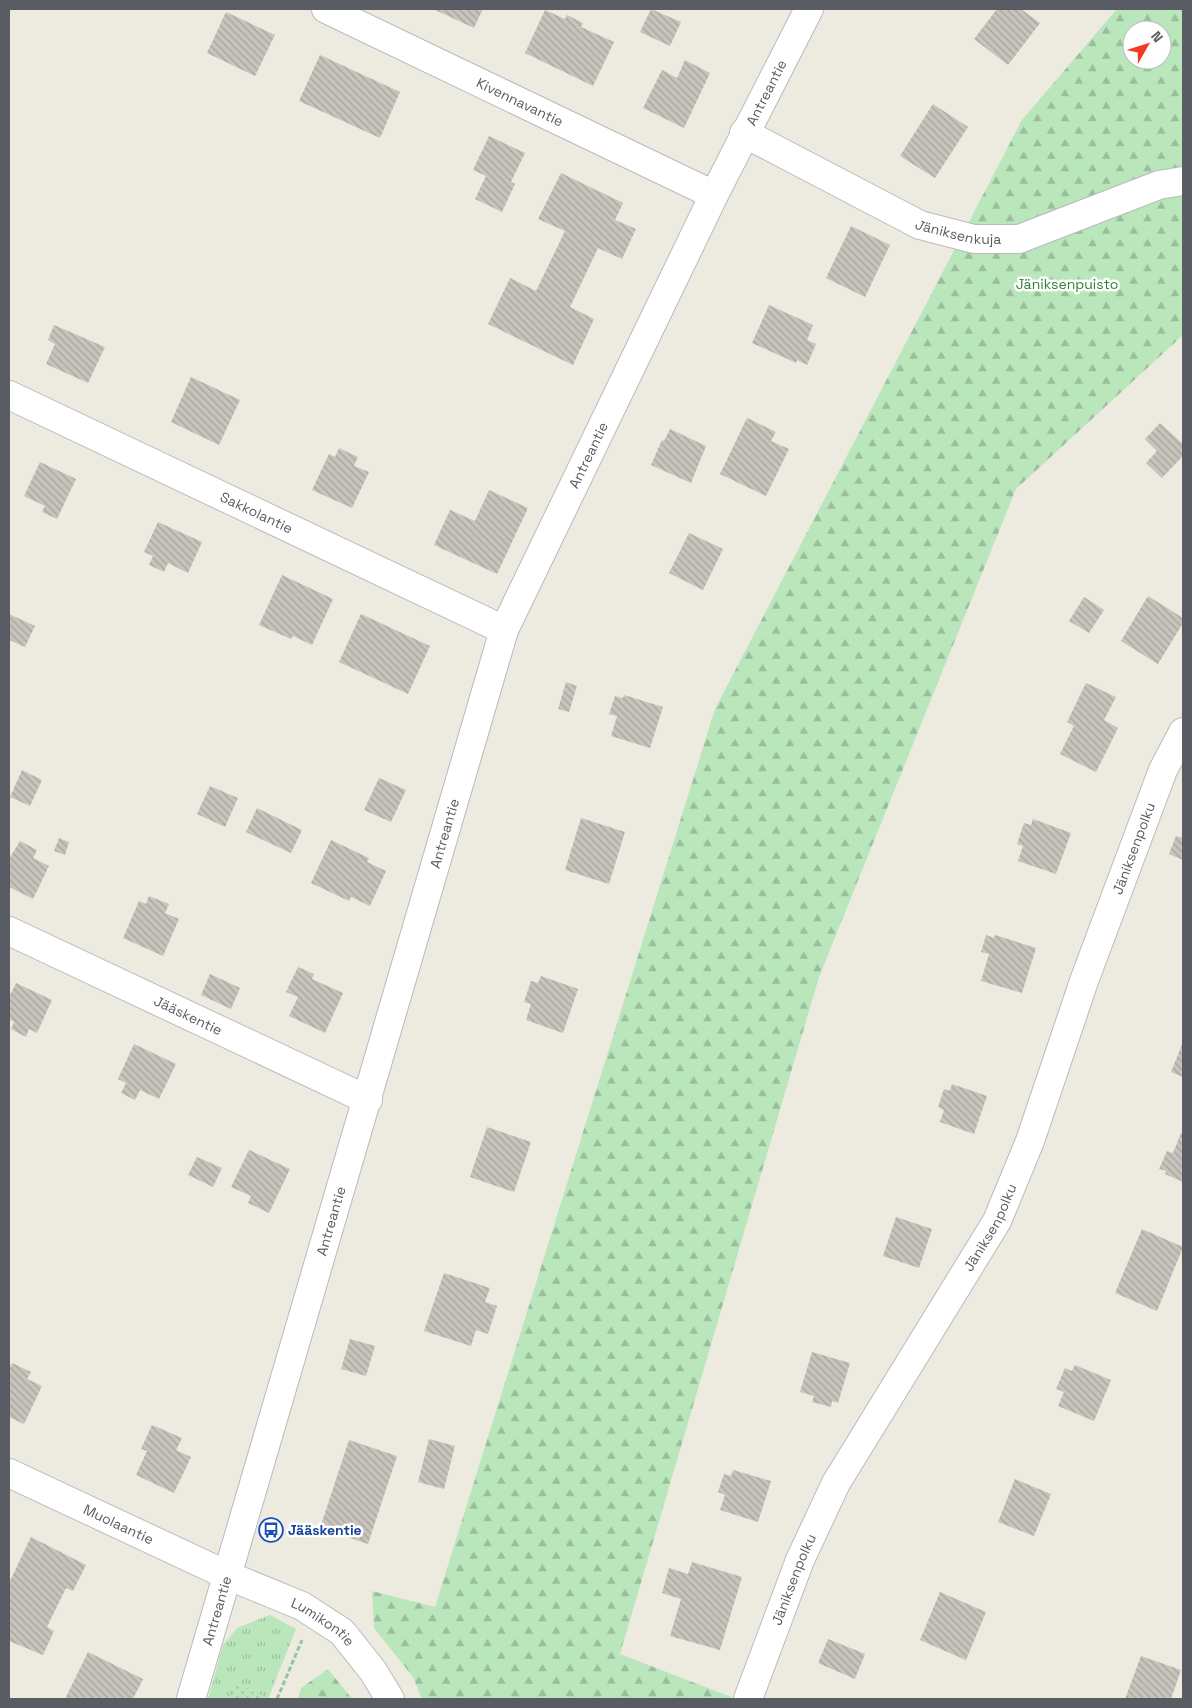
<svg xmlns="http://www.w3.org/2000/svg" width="1192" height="1708" viewBox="0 0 1192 1708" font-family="'Space Grotesk',sans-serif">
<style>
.grass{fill:url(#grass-tufts)}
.forest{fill:url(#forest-firs);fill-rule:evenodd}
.park{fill:url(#park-dots)}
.building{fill:url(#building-back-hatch)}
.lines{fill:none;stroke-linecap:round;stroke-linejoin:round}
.minor-casing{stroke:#b8bac0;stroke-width:30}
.path{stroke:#92c5a3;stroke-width:3;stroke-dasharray:5 2.5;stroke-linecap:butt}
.minor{stroke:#fff;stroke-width:28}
.labels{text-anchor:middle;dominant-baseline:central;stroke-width:5;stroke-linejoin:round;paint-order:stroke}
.street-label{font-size:14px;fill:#595c62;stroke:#fff}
.park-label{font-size:14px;fill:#2f8238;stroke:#fff}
.transit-label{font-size:14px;font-weight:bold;fill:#164399;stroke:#fff;text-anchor:start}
</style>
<defs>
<pattern id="grass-tufts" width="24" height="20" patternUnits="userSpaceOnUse" patternTransform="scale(1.25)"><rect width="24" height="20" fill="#bae6bc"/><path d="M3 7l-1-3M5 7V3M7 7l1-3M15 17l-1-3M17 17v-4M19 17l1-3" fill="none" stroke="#9abe9c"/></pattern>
<pattern id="forest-firs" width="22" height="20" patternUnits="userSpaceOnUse" patternTransform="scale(1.25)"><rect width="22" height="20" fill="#bae6bc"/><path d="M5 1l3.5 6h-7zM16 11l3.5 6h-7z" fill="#9abe9c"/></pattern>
<pattern id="park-dots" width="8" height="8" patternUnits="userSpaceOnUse" patternTransform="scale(1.25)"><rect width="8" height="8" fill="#bae6bc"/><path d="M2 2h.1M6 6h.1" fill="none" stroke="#9abe9c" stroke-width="1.8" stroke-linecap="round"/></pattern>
<pattern id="building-back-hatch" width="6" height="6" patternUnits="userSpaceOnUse" patternTransform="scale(1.25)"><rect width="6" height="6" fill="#c8c4bd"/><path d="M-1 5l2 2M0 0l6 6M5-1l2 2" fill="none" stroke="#a5a29d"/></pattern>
</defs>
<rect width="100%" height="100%" fill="#edeae0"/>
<path class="grass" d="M270,1615L296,1629L268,1699L236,1683L230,1699H208L223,1645L237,1628Z"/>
<g class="forest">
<path d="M1117,9H1183V335L1016,489L819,977L620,1654L731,1697L730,1699H422L413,1677L374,1628L372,1591L435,1607L715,709L1022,120ZM1132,30H1162V60H1132Z"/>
<path d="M328,1669L352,1699H298L301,1688Z"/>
</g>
<path class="park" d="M236,1682L268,1699H230Z"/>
<g class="building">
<path d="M433,9H483L474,28Z"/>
<path d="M651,9L681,22L670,46L640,32Z"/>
<path d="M997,9H1021L1040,23L1008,65L974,39Z"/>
<path d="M545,10L565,19L567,15L583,23L581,27L614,42L593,86L525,53Z"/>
<path d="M226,12L275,35L255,76L207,53Z"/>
<path d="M320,55L400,92L380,138L299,101Z"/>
<path d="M685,60L710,73L684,128L643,108L662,70L677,78Z"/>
<path d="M933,104L968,127L935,178L900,156Z"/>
<path d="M489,136L525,153L511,182L515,184L502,212L475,199L486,176L473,170Z"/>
<path d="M561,173L623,203L615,220L636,229L622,259L598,248L570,307L594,319L573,365L488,324L510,278L536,291L565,231L538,219Z"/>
<path d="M851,226L890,245L865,297L826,278Z"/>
<path d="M769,305L813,325L807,340L816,344L807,365L797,360L796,363L752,343Z"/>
<path d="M54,325L105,347L88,383L46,364L55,344L48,340Z"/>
<path d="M191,377L240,400L219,445L171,422Z"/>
<path d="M747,418L776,432L771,441L789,449L766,496L720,474Z"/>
<path d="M1160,423L1183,444V456L1162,478L1146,463L1157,451L1145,439Z"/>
<path d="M670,429L706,446L691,483L651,465L662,440L664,441Z"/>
<path d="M339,448L358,457L354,466L369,472L352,508L312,490L329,454L335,457Z"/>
<path d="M40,462L76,479L57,519L42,512L45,506L24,496Z"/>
<path d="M489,490L528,508L497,574L434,545L450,510L475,521Z"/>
<path d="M158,522L202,542L188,573L168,563L164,572L149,565L153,556L144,552Z"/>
<path d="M689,533L723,549L703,590L669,573Z"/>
<path d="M282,575L333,599L312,645L293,636L291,639L259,625Z"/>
<path d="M1148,596L1183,618V623L1158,664L1121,641Z"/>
<path d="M1084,597L1104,610L1089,633L1069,621Z"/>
<path d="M9,614L35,626L25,647L9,640Z"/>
<path d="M361,614L430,646L408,694L339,662Z"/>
<path d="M566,682L577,686L569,712L558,709Z"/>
<path d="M1086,683L1116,697L1104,720L1118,728L1096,772L1060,754L1074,726L1067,722Z"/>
<path d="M624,695L663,707L650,748L611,736L617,716L609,714L615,696L623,698Z"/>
<path d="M22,770L42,780L30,806L10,797Z"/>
<path d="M379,778L406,790L391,822L364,810Z"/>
<path d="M210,786L238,798L225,827L197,814Z"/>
<path d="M257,808L302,830L291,853L246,832Z"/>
<path d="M581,818L625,832L609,884L565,870Z"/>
<path d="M1033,819L1071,833L1056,874L1018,861L1023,846L1017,844L1024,823L1031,825Z"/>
<path d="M1176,836L1183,838V860L1169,854Z"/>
<path d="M59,838L69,842L65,855L54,851Z"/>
<path d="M331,840L369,858L367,862L386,871L370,906L351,897L349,901L311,883Z"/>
<path d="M20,841L37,850L33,858L49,866L33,899L9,887V859Z"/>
<path d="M149,896L169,904L165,913L179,919L163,956L123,938L139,901L146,904Z"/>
<path d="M986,935L994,938L995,935L1036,948L1022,993L981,981L989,954L981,952Z"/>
<path d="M298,967L314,974L312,979L343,993L325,1033L289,1016L298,997L286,992Z"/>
<path d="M210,974L240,988L231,1009L201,995Z"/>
<path d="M541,976L578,989L563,1033L526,1020L531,1004L524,1002L531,981L538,983Z"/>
<path d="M16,983L52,1000L37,1033L29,1029L26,1037L11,1029L14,1022L9,1019V997Z"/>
<path d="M1183,1042V1077L1171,1072Z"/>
<path d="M134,1044L176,1064L159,1099L140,1090L135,1100L121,1093L126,1083L118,1079Z"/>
<path d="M952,1084L987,1096L974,1134L940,1122L944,1110L938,1107L944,1089L950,1091Z"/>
<path d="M487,1127L531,1142L514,1192L470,1177Z"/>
<path d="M1181,1133L1183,1134V1182L1165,1174L1166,1171L1159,1169L1167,1151L1173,1153Z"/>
<path d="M249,1150L290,1169L269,1213L248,1203L251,1196L231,1187Z"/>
<path d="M197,1157L222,1168L213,1187L188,1175Z"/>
<path d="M896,1217L932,1229L919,1268L883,1256Z"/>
<path d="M1142,1229L1183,1247L1157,1311L1115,1293Z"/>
<path d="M444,1273L490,1288L485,1302L497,1306L488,1334L476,1330L471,1346L424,1331Z"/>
<path d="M350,1339L375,1346L366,1376L341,1369Z"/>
<path d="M812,1352L850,1363L838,1403L832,1401L831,1407L812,1402L814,1396L800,1392Z"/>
<path d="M12,1363L31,1372L27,1379L42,1386L24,1424L9,1417V1370Z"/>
<path d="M1075,1365L1111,1380L1094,1421L1058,1406L1064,1392L1056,1389L1065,1368L1072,1371Z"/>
<path d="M152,1425L182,1438L176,1450L191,1457L174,1493L136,1475L147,1451L141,1449Z"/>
<path d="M429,1439L455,1446L444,1489L418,1482Z"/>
<path d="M349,1440L397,1456L368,1544L320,1528Z"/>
<path d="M733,1470L771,1481L758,1522L720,1510L725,1495L718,1492L724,1474L731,1476Z"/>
<path d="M1015,1479L1051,1494L1034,1536L998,1522Z"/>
<path d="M31,1537L86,1565L73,1591L66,1588L47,1627L54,1631L43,1655L9,1641V1583Z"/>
<path d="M692,1562L742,1577L720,1650L670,1636L681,1599L662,1593L669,1568L688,1574Z"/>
<path d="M940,1592L986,1612L966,1660L920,1640Z"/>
<path d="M828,1639L865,1654L855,1679L818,1663Z"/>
<path d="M88,1652L143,1679L133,1699H65Z"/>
<path d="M1141,1656L1181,1670L1171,1699H1125Z"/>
</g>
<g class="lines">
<g class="minor-casing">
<g id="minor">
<path id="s1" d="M326,9L714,195"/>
<path id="s2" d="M744,133L920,225L974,239H1019L1159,185L1183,181"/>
<path id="s3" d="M9,395L504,630"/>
<path id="s4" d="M9,931L368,1100"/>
<path id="s5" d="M9,1473L229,1576L302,1606L342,1632L373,1671L390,1699"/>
<path id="s6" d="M191,1699L504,630L714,195L809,9"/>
<path id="s7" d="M748,1699L800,1560L836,1483L997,1221L1030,1141L1084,981L1163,770L1183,732"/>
</g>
</g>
<path class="path" d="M277,1699L302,1640"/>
<use href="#minor" class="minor"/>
</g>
<defs>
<g id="bus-ring" transform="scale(1.25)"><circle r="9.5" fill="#fff" stroke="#1a4fb4" stroke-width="1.5"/><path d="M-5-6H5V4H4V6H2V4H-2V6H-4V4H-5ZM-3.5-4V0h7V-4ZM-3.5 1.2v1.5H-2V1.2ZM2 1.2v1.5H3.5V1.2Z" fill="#1a4fb4"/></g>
</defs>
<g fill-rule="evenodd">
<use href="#bus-ring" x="271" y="1530"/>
</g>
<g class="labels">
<g class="street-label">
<text stroke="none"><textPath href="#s6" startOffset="1712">Antreantie</textPath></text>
<text stroke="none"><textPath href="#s1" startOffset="215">Kivennavantie</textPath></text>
<text stroke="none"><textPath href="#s2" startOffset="238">Jäniksenkuja</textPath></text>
<text stroke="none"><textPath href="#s6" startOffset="1308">Antreantie</textPath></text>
<text stroke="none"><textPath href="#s3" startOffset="274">Sakkolantie</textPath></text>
<text stroke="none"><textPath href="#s6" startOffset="902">Antreantie</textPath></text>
<text stroke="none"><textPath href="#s7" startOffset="938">Jäniksenpolku</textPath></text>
<text stroke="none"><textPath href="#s4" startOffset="198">Jääskentie</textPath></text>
<text stroke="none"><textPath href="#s6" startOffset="498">Antreantie</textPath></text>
<text stroke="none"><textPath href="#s7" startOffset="532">Jäniksenpolku</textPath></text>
<text stroke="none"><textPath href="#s5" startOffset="121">Muolaantie</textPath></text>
<text stroke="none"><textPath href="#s7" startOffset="128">Jäniksenpolku</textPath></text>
<text stroke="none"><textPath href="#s6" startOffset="92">Antreantie</textPath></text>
<text stroke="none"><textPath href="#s5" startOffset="348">Lumikontie</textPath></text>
</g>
<g class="park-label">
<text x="1067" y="284">Jäniksenpuisto</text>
</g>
<g class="transit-label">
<text x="288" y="1530">Jääskentie</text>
</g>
</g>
<rect width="1192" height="1708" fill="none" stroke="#595c62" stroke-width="20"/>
<g transform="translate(1147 45) rotate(51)"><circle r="24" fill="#ffffff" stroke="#bdbec0"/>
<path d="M0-4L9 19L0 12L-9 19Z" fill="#f13c21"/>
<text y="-8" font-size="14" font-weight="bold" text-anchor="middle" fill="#595c62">N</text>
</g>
</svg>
